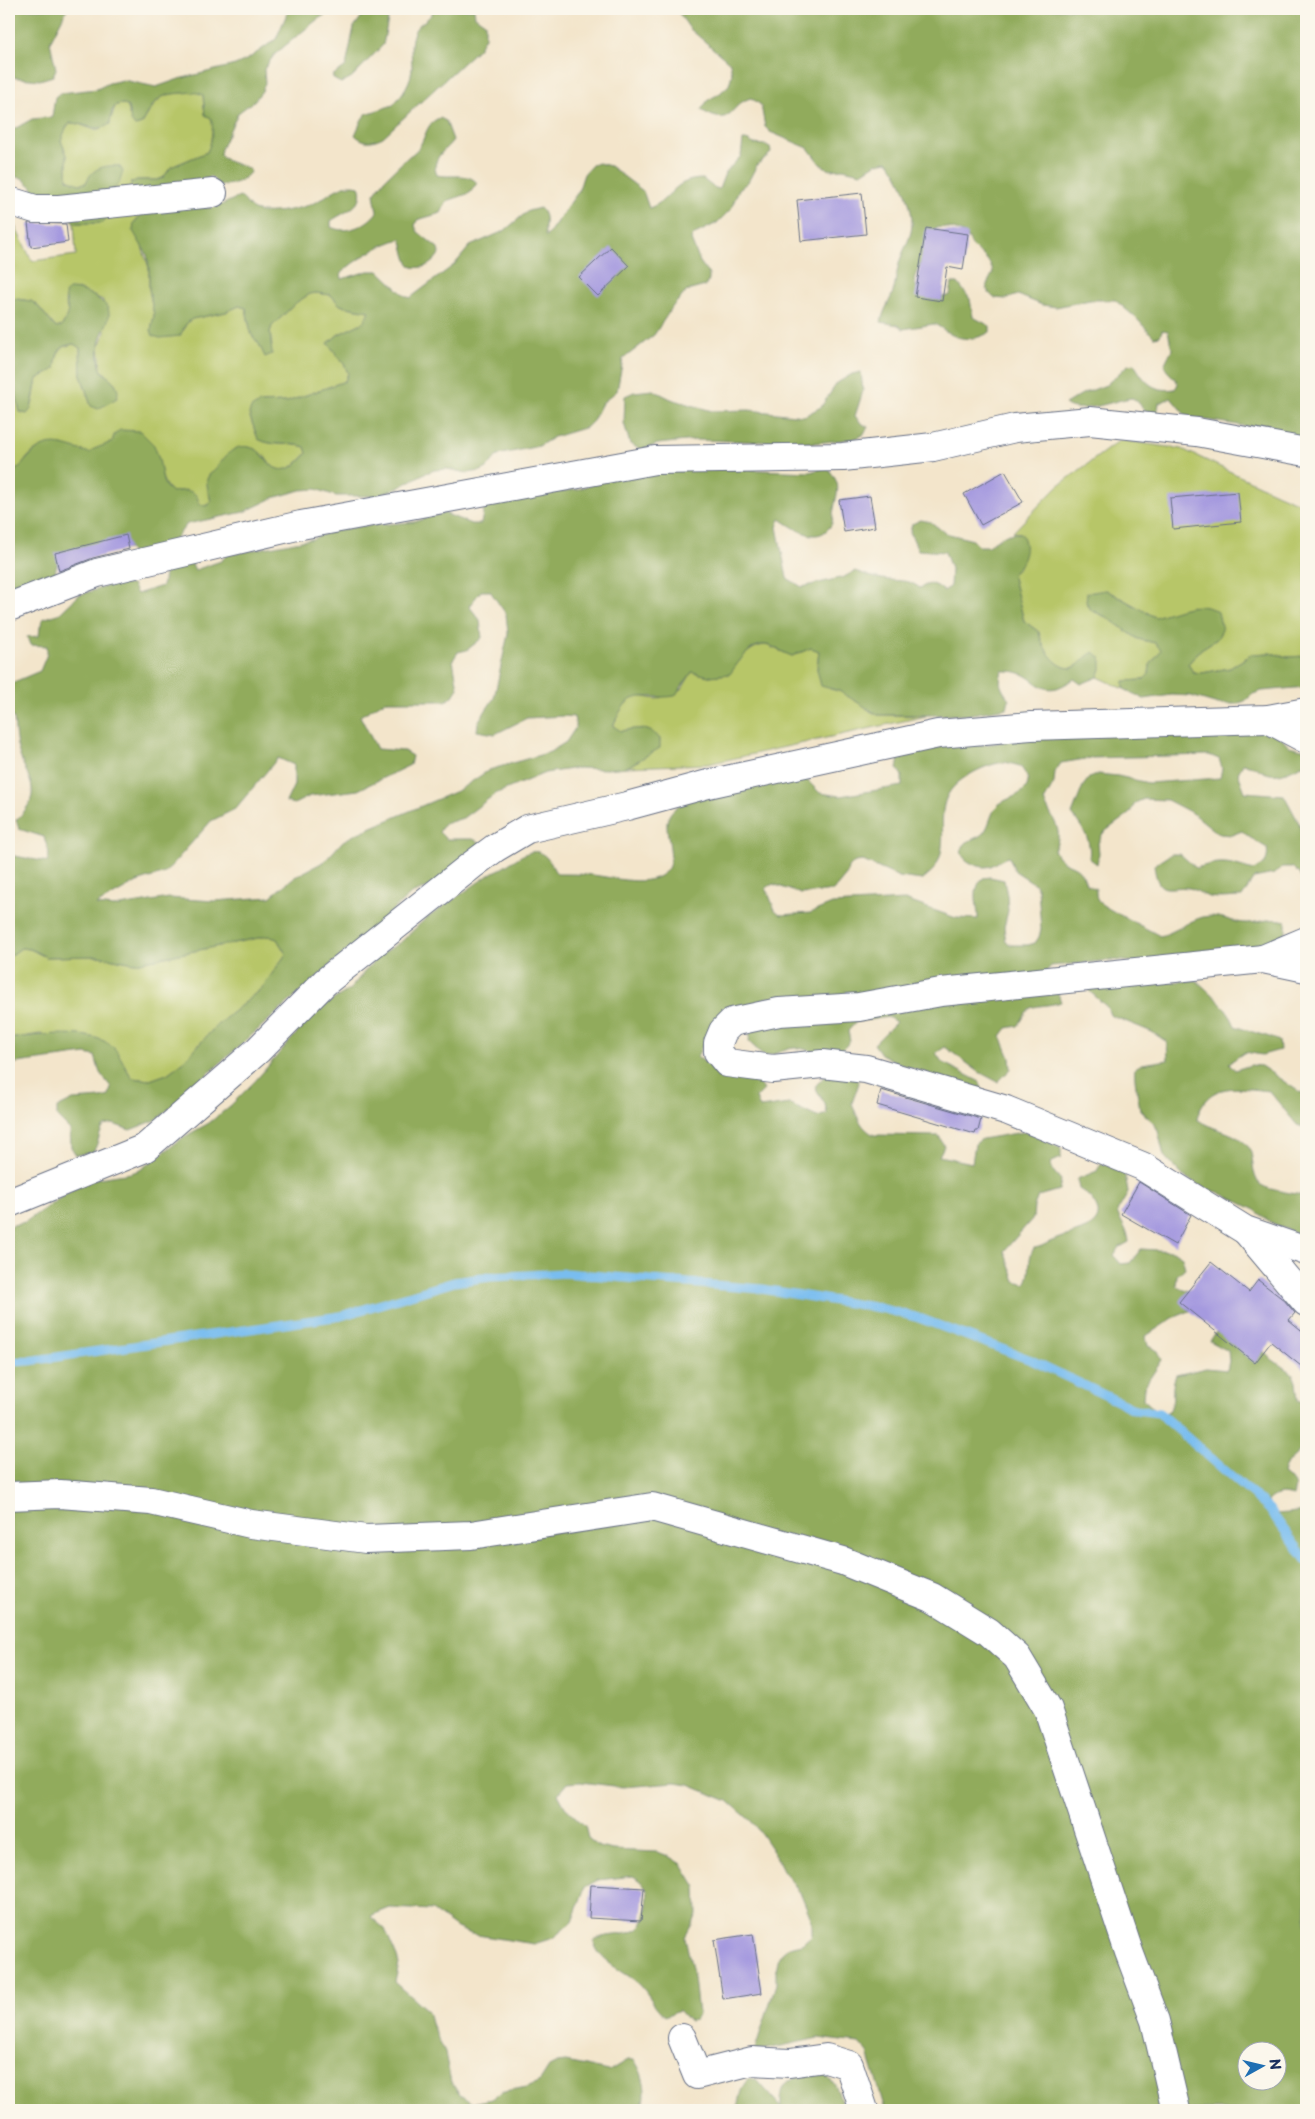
<svg xmlns="http://www.w3.org/2000/svg" width="1315" height="2119" viewBox="0 0 1315 2119" font-family="'Playpen Sans',sans-serif">
<style>
.green{fill:#b7c668;stroke:#697a63}
.forest{fill:#91ab5c;stroke:#566d5d;fill-rule:evenodd}
.lines{fill:none;stroke-linecap:round;stroke-linejoin:round}
.stream{stroke:#79bdef;stroke-width:9}
.building{fill:#a59adf}
.minor-casing{stroke:#676f84;stroke-width:30}
.minor{stroke:#fff;stroke-width:28}
</style>
<rect width="100%" height="100%" fill="#fbf7ec"/>
<filter id="ink" filterUnits="userSpaceOnUse"><feTurbulence type="fractalNoise" baseFrequency=".02" numOctaves="2"/><feDisplacementMap in="SourceGraphic" scale="10" xChannelSelector="R" yChannelSelector="G"/><feConvolveMatrix kernelMatrix="1 2 1 2 8 2 1 2 1" color-interpolation-filters="sRGB"/></filter>
<filter id="wash" filterUnits="userSpaceOnUse"><feTurbulence type="fractalNoise" baseFrequency=".0096" numOctaves="4" result="noise"/><feDisplacementMap in="SourceGraphic" scale="20" xChannelSelector="R" yChannelSelector="G"/><feGaussianBlur stdDeviation="1.12" result="paint"/><feColorMatrix in="noise" values="0 0 0 0 0 0 0 0 0 0 0 0 0 0 0 0 0 1.4 0 .05"/><feComposite in="paint" operator="in"/></filter>
<g filter="url(#wash)">
<rect width="100%" height="100%" fill="#f3e5cb"/>
<g class="green">
<path d="M197,92L203,95L204,108L211,118L213,125L210,146L207,152L171,167L163,178L157,180H137L131,183L153,202L134,223L149,268V289L154,315L151,330H184L186,324L192,319L226,312L239,306L246,308L251,334L259,344L265,356L272,346L270,332L272,326L297,302L310,294L316,293L331,295L340,305L347,307L369,311L364,322L339,334L328,343L344,364L348,373L345,381L287,402L259,403L249,414L258,439C272,447 290,442 305,447L307,453C300,461 287,475 275,468C271,466 267,460 264,455L216,468L208,477V489L211,502L205,506L199,504L186,490L172,492C154,479 165,449 144,436C125,440 107,442 90,454C68,447 45,437 27,458C22,465 18,471 9,472V348L13,381L20,412L27,414L33,402L37,379L55,369C57,354 57,347 74,344L80,348L81,375L91,406L116,384L101,369L99,346L105,332L103,300L77,289L65,300L68,313L62,326L56,328L37,305L31,301L9,298V221L12,220L32,261L76,255L74,223H103L108,218L89,177L86,183L79,184L67,179V155L61,141L65,128L70,123C87,123 97,139 110,120C113,115 113,110 116,105L123,104L128,107L129,114L135,126L142,124C161,92 161,94 197,92Z"/>
<path d="M1120,440L1182,449L1278,494L1306,506V656L1288,657L1270,653L1252,654L1230,668L1202,673L1193,672L1188,664L1201,649L1217,639L1192,606L1155,617L1106,590L1091,610L1108,618L1138,639L1155,643L1162,650L1150,665L1149,674L1143,680L1125,681L1124,689L1098,677L1101,669C1095,667 1085,663 1078,665C1078,665 1072,668 1071,668C1055,669 1041,645 1039,632L1024,621L1012,574L1019,568L1021,533L1013,532L1058,486Z"/>
<path d="M766,645L792,656L811,648L819,651L817,669L830,689L839,691L862,703L868,710L878,715L926,716L708,764L627,767L659,748L660,739C649,726 636,728 621,732L613,726L621,707L629,700L638,696L657,699L682,689L692,672L709,676L729,674C740,661 748,646 766,645Z"/>
<path d="M268,936L277,939L286,954L262,988L216,1026L183,1062L167,1074L150,1080L132,1078L113,1047L40,1034L9,1039V957L21,948L30,949L46,957L98,956L135,963Z"/>
</g>
<g class="forest">
<path d="M9,9H67L50,42L56,69L53,76L40,80L9,77V60L13,55L15,26Z"/>
<path d="M289,9H335L318,19L275,54L264,69L265,83L262,91L254,101L238,113L221,149L220,155C230,166 242,162 251,171C244,181 231,186 219,185L210,176L207,180L197,206C217,212 223,202 240,197C247,200 248,209 257,211C269,215 301,209 314,203C329,196 341,181 359,186C367,206 343,212 331,221V227C346,235 368,225 377,212L374,194L385,179L409,156C428,146 422,123 440,118L446,121L453,140C445,151 430,159 437,175C450,178 469,172 477,183L470,193L447,201L441,213L417,220L415,226L418,232L438,248L439,254C432,265 424,269 412,267C404,260 405,248 401,239C382,243 355,260 341,273L342,279L368,271H379L404,295L410,298L454,265L470,246L504,231L528,211L540,208C550,218 542,227 546,237L578,192L584,174L592,165L599,163L610,166L643,191L649,208C673,200 671,179 703,179L713,187L719,189L725,173L741,156L743,140C749,140 750,142 754,144C760,145 765,144 770,147L771,153L757,165L748,182L739,189L731,209L717,223L693,235L691,240L700,262L709,274V280L705,286L687,291L673,306L654,335L623,359L617,391L602,403L593,421L587,427L554,437L539,446L502,454L496,457L487,468L481,471L467,473L447,469L435,470L423,474L400,487L377,496H336L316,489L301,490L273,498L244,512L187,524L168,548L133,555L129,549L61,560C55,567 54,570 58,578L9,603V472C16,471 20,467 25,461C47,435 61,445 90,453L94,449L112,442L114,435L120,430L140,431L154,445L159,459L163,481L166,487L172,492C185,490 197,488 199,504L206,506L211,502C210,495 206,487 207,479C209,474 213,471 217,467C227,454 236,441 255,449C264,453 269,467 278,469C290,472 300,462 307,453L305,447C290,442 272,447 258,439L249,414L251,408L259,403L287,402L345,381L348,373L344,364L328,343L339,334L364,322L369,311L347,307L340,305L331,295L316,293L310,294L297,302L272,326L270,332L272,354L265,357L259,344L251,334L246,308L239,306L226,312L192,319L186,324L180,336L160,338L153,336L151,330L154,315L149,289V268L147,255L133,231L134,223L148,207L130,183L137,180H157L163,178L171,167L207,152C212,142 214,128 211,118L205,115L203,95C197,92 191,92 184,93C156,94 155,101 142,124L135,126L131,121L128,107L123,104L116,105L112,111L110,124C95,134 86,123 70,123L66,128L61,141L67,155V179L79,184L86,183C92,168 103,165 119,166L123,171L119,184L111,191L108,218L103,223H74L70,217L37,199L32,187L22,178L9,176V132L32,119L52,117L55,97L60,93L97,89L109,83L123,80L156,87L179,79L235,65L248,59L276,39Z"/>
<path d="M367,9H390L383,45L352,77L341,83L335,80L332,76L346,66L354,27Z"/>
<path d="M434,9H474L475,16L485,23V37L478,49L383,137C372,142 365,144 355,135L362,119L366,114L393,105C402,95 412,81 412,67C412,55 409,44 414,32C419,21 429,22 434,9Z"/>
<path d="M676,9H1306V438L1282,436L1251,427L1193,418L1186,416L1171,398L1159,403L1158,409L1154,414C1141,413 1142,402 1132,398C1114,400 1079,416 1065,404L1082,394L1106,385L1128,365L1134,364C1145,382 1152,392 1175,389L1178,384C1175,376 1167,374 1164,365L1172,349L1168,331L1162,330L1160,336L1154,337L1136,318L1115,300H1090L1056,307L1042,305L1018,295L1006,299L994,298C981,286 988,285 993,272C988,257 985,258 974,248C970,245 971,242 968,238C962,229 944,226 935,228L914,279C915,295 937,301 950,295L952,283H958L970,299L973,317L990,326V332C975,341 958,341 944,330C940,327 938,326 934,324L903,329L898,325L881,322C883,312 887,306 891,297C896,286 896,272 900,260C903,251 909,241 911,232C916,210 901,177 888,161L877,163L861,173L843,169L830,170L820,164L808,148L770,132L765,127L761,105L751,98C728,104 734,130 701,110L708,100L719,94L729,85L732,74L730,63L690,29Z"/>
<path d="M69,289C79,289 87,292 95,297C123,312 101,325 99,346C98,352 99,360 100,366C103,379 122,379 117,398L98,409L91,406L81,375L80,348L74,344C57,346 57,354 55,369L37,379L31,409L27,414L20,412C10,374 9,337 9,298L31,301L37,305L56,328L62,326L68,313L65,294Z"/>
<path d="M861,372L863,391L855,416L861,423L868,427L863,435L854,439L814,443L695,440L658,444L641,450L630,444L624,423L625,396L634,392L653,390L671,399L712,411L749,410L804,416L821,407L837,383L852,374Z"/>
<path d="M657,466L810,472L827,467C842,486 838,487 834,509C832,516 834,523 829,528C815,545 793,527 780,519L777,527L787,578L802,587L844,577L855,571C864,574 873,578 882,579C897,582 907,578 920,588C930,582 935,583 944,591L950,586L951,569L945,552L918,550L910,532L912,524L921,520L931,522L945,533L973,540L979,546H988C997,538 1009,532 1021,533C1030,547 1024,563 1012,574L1024,621L1039,632C1041,645 1055,669 1072,668C1079,667 1084,656 1094,652L1101,658V669L1098,677L1081,684L1074,679C1069,682 1063,686 1057,688C1041,692 1034,679 1022,674C1015,671 1009,671 1002,671C998,683 1001,689 1009,699L1007,708L966,715H878L839,691L821,686L817,669L819,651L811,648L792,656C783,653 775,646 766,645C750,643 738,663 730,674L709,676L692,672L675,696C638,701 631,685 613,726L621,731C636,728 650,726 660,739V748L627,767L607,769L578,768L545,773L495,794L463,818L444,824L439,832L446,839H473L481,843L439,883L411,894L156,1120L130,1130L113,1124L104,1126C98,1135 99,1143 93,1152L76,1155L71,1147L70,1130L57,1117V1108L73,1100L101,1098L109,1096L111,1087L100,1073L95,1056L86,1054L9,1064V1039C35,1035 94,1027 114,1048C121,1056 126,1069 132,1078L150,1080L167,1074L183,1062L216,1026L262,988L286,954L277,939L268,936L135,963L98,956L46,957L30,949L21,948L9,957V855L48,862L49,853L44,837L19,829L16,820C48,790 24,779 17,745C15,737 15,727 14,718L9,717V684L40,671L47,654V646L30,645L27,637L39,636L40,627L43,619L60,613L79,595L114,584L132,585L137,594L162,586L167,568L191,562L195,570L221,561L227,555L312,539L330,532L361,526L414,522L444,513L471,524H481L484,507L489,501L579,489L604,479ZM481,591H490L506,614L508,634L494,698L478,722L477,731L495,734L527,718L564,716L574,717L576,727L566,742L550,752L489,770L459,790L358,833L343,841L325,861L293,878L270,897L214,901L169,898L114,907L96,905L137,882L165,873L211,821L235,809L278,758L294,765V785L286,802L294,804L310,796L358,790L410,765L412,756L404,751L377,749L360,716L385,701H446L453,696L458,688L453,660L458,652L467,650L482,638L480,620L469,606Z"/>
<path d="M1106,590L1155,617C1175,611 1199,599 1218,612L1222,630L1217,639L1201,649L1188,664L1193,672L1202,673L1230,668L1252,654L1270,653L1288,657L1306,656V687L1262,691L1253,694L1245,701L1236,704H1218L1191,696L1172,695L1144,699L1124,689V681L1143,680L1149,674L1150,665L1161,650L1155,643L1138,639L1108,618L1091,610L1086,602L1087,593Z"/>
<path d="M1262,729L1282,738L1289,746L1306,750V768L1302,765C1289,771 1276,779 1262,771C1255,767 1252,765 1243,764L1238,773L1245,792L1284,795L1299,823L1306,846V887L1299,874L1292,867H1282L1274,874L1254,878L1242,897C1232,897 1220,899 1210,897C1203,896 1196,889 1189,888C1168,885 1158,898 1154,865L1171,854H1180L1196,868C1223,860 1227,862 1253,870C1265,866 1269,860 1267,848L1249,837L1242,831L1232,835L1219,834L1194,814L1167,800L1144,799L1135,803L1130,813L1103,833L1098,843L1099,853L1097,864L1089,858C1092,839 1082,828 1072,814L1083,786L1089,778L1098,774L1118,776L1148,783L1220,778L1222,768L1219,759L1209,755L1091,758L1061,763L1055,772L1054,783L1044,801C1052,820 1065,829 1054,850C1064,871 1079,858 1086,884L1096,889C1096,893 1096,898 1098,901C1102,907 1150,930 1160,936C1176,932 1188,921 1203,917C1219,913 1233,924 1248,923C1262,922 1272,917 1286,921V932L1278,939L1246,951L1152,964L1114,960L1051,966L1044,974L1057,990L1061,1002C1051,1006 1034,1005 1029,1009C1025,1013 1022,1021 1018,1026L1007,1028L1001,1036L1010,1058L1011,1069L998,1082L979,1072L945,1047L936,1053L942,1062L980,1082L983,1092L902,1065L881,1054L874,1044L896,1022L888,1017L856,1022L848,1031L850,1041C830,1068 818,1048 794,1048C784,1049 774,1056 764,1056L749,1042L750,1031L786,1006L768,997L713,1023L697,1057L705,1062L715,1063L758,1081L764,1090L756,1098L760,1108L789,1104L817,1117L827,1114L825,1104L815,1087C826,1071 838,1071 855,1073L859,1083L852,1103C857,1117 861,1128 874,1135L939,1136L944,1146L939,1156L972,1163L975,1144L982,1139L1023,1132L1033,1134L1061,1148V1158L1050,1163L1054,1172L1061,1180L1059,1190L1038,1196L1034,1206L1033,1218L1004,1251L1015,1281L1025,1284C1033,1272 1026,1260 1034,1248C1043,1247 1047,1242 1055,1240C1065,1236 1078,1233 1088,1228C1109,1217 1093,1197 1079,1189L1077,1179L1097,1171L1101,1163L1125,1173L1128,1193L1117,1212C1121,1223 1128,1230 1129,1242L1120,1247L1114,1256L1121,1264L1130,1263L1141,1249L1173,1251L1182,1257L1185,1268L1177,1275L1176,1286L1194,1293L1192,1310L1173,1318L1146,1336L1148,1346L1158,1351L1162,1360L1144,1387L1143,1399L1159,1413H1168C1177,1400 1169,1390 1176,1375L1206,1368L1227,1370L1229,1361L1228,1351L1210,1341L1216,1332L1249,1331L1258,1334L1264,1352L1270,1358L1293,1374L1296,1382L1298,1400L1306,1404V1441C1302,1455 1286,1457 1283,1474L1291,1479L1295,1487L1293,1496C1282,1493 1277,1493 1268,1501L1269,1509L1277,1514L1306,1511V2110H885L868,2053L859,2043L818,2038L754,2052L776,1984V1970L779,1956L789,1947L802,1944L812,1935V1921L801,1894L783,1870L776,1856L760,1832L751,1821L728,1801L689,1785L675,1783L623,1787L580,1782L567,1783L558,1794L565,1807L585,1826L588,1838L599,1847L613,1850L657,1852L669,1856L682,1864L696,1887L697,1915L685,1937L694,1978L698,2014L695,2020L689,2021L679,2010L665,2016C653,2006 650,1995 640,1985C626,1971 596,1962 594,1940C608,1932 637,1938 643,1923C645,1917 646,1910 647,1904C650,1889 645,1883 633,1876L598,1880L585,1887L572,1922L553,1938L534,1944L471,1934L457,1928L432,1910L390,1908L370,1916L385,1929L397,1957L399,1964L395,1982L428,2011L432,2026L445,2053L451,2082L460,2095L472,2103L492,2099L504,2091L527,2087L540,2081L549,2067L557,2063L566,2062L609,2071L627,2060H634C644,2073 649,2096 641,2110H9V1226L25,1222L86,1180L131,1173L140,1170L184,1137L209,1123L230,1106L256,1080L316,1011L350,989L376,958L402,941L424,920L493,872C509,868 531,840 546,857C551,862 553,869 557,874C569,874 581,874 592,875C613,877 649,889 666,871C676,860 666,836 667,822C672,786 777,782 807,780L820,793L840,796L902,786V776L897,768L900,754L958,744L983,745L1078,730ZM1005,762L1020,766C1024,772 1030,778 1027,786C1022,796 1006,798 998,805C991,811 990,825 984,832C980,838 969,839 965,844C953,857 975,867 985,867C995,867 1000,858 1009,857L1015,871L1035,884L1038,890L1041,929L1039,937L1035,943L1028,945H1012L1006,942L1004,927L1008,911L1007,895L1004,880L990,877L983,878C971,890 978,904 978,919L956,918L905,900L832,904L810,913L781,915L775,910L766,888L773,884L801,894L833,891L847,874L848,867L855,862L863,861L899,877L922,880C926,876 931,873 934,869C956,837 923,801 969,775C981,768 991,764 1005,762ZM1248,2052H1278V2082H1248Z"/>
<path d="M1196,980C1210,993 1228,1007 1235,1026C1249,1032 1265,1034 1279,1041L1280,1050L1262,1055L1245,1052L1229,1063L1235,1070L1251,1065L1261,1066L1301,1093L1306,1089V1128L1297,1125L1269,1091C1239,1088 1206,1080 1197,1119C1211,1130 1231,1130 1245,1143C1257,1153 1249,1176 1261,1185C1270,1191 1295,1193 1306,1196V1238L1270,1222L1255,1210L1218,1192L1208,1190L1183,1176L1164,1156L1158,1131L1154,1123L1140,1110C1139,1099 1133,1077 1135,1068L1142,1064L1168,1060L1167,1042L1152,1032L1110,1015L1107,1007L1087,989Z"/>
<path d="M814,2072C836,2074 838,2093 844,2110H737C739,2099 740,2085 750,2078L757,2080L781,2107C780,2081 790,2077 814,2072Z"/>
</g>
<g class="lines">
<path class="stream" d="M9,1362L29,1361L341,1316L454,1282L490,1277L565,1273L762,1289L880,1308L919,1318L1031,1360L1136,1410L1159,1413L1269,1509L1306,1560"/>
</g>
<g id="blocks">
<g class="building">
<path d="M862,193L866,234L801,241L797,200Z"/>
<path d="M28,223L66,224L68,242L31,247Z"/>
<path d="M926,228L968,234L963,270L947,267L942,301L915,297Z"/>
<path d="M611,247L629,266L598,296L579,277Z"/>
<path d="M1005,471L1023,502L981,525L964,494Z"/>
<path d="M1238,492L1241,522L1173,529L1170,498Z"/>
<path d="M870,496L875,527L844,532L839,500Z"/>
<path d="M126,535L129,549L93,558L59,571L55,553Z"/>
<path d="M881,1090L981,1119L978,1131H976L975,1134L877,1105Z"/>
<path d="M1139,1182L1191,1215L1175,1245L1121,1214Z"/>
<path d="M1211,1262L1249,1292L1258,1280L1284,1300L1295,1313L1289,1320L1306,1334V1370L1271,1342L1255,1363L1179,1302Z"/>
<path d="M591,1885L644,1888L641,1921L589,1918Z"/>
<path d="M753,1934L762,1993L723,1999L714,1940Z"/>
</g>
</g>
</g>
<g filter="url(#ink)">
<use href="#blocks" fill-opacity="0" stroke="#676f84" stroke-width="1"/>
<g class="lines">
<g class="minor-casing">
<g id="minor">
<path d="M9,201L35,209H59L213,193"/>
<path d="M9,607L97,573L301,525L655,460L843,457L933,447L1015,428L1090,421L1197,432L1306,452"/>
<path d="M1268,719L1306,739"/>
<path d="M1263,959L1306,941"/>
<path d="M1306,968L1263,959L941,992L859,1007L779,1012L732,1022L723,1031L718,1043V1052L727,1063L773,1069L822,1064L866,1069L1006,1110L1142,1166L1245,1230L1306,1251"/>
<path d="M9,1203L145,1148L258,1050L325,982L472,865L495,848L527,829L627,806L708,784L938,734L1031,726L1268,719L1306,712"/>
<path d="M1248,1233L1306,1302"/>
<path d="M9,1496L60,1494L151,1501L251,1524L366,1539L471,1535L652,1507L843,1561L932,1597L989,1632L1017,1657L1048,1709L1129,1952L1155,2021L1176,2110"/>
<path d="M682,2038L697,2075L752,2061L790,2063L826,2058L849,2065L864,2110"/>
</g>
</g>
<use href="#minor" class="minor"/>
</g>
</g>
<rect width="1315" height="2119" fill="none" stroke="#fbf7ec" stroke-width="30"/>
<g transform="translate(1262 2066) rotate(82)"><circle r="24" fill="#fbf7ec" stroke="#a1a7b3"/>
<path d="M0-4L9 19L0 12L-9 19Z" fill="#1f6fb2"/>
<text y="-8" font-size="14" font-weight="bold" text-anchor="middle" fill="#1b2f5e">N</text>
</g>
</svg>
